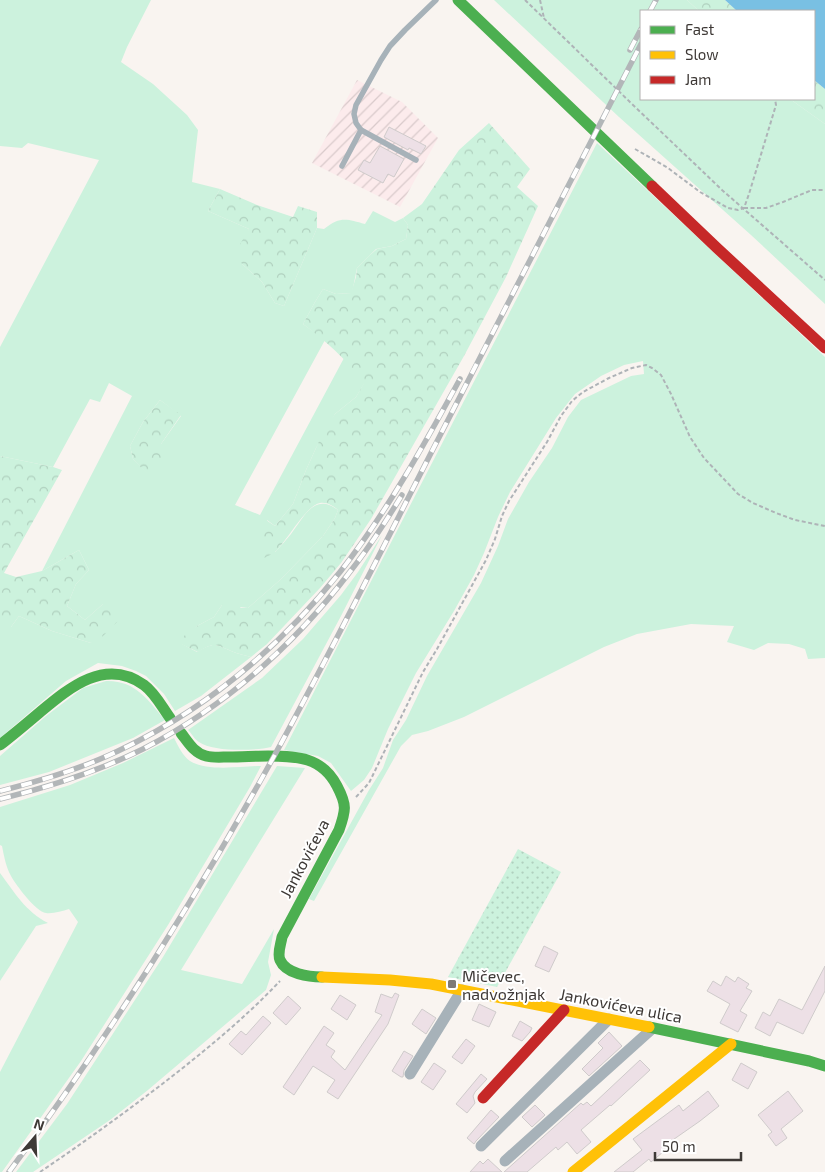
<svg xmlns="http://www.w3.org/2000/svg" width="825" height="1172" viewBox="0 0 825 1172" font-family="'Exo 2',sans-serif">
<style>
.industrial{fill:url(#industrial-furrows)}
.green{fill:#ccf2dd;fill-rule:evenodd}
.forest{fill:url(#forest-crowns)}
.garden{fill:url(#garden-dots)}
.water{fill:#79c0e3}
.building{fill:#ede0e6;stroke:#cfcbcb}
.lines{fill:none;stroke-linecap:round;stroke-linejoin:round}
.path{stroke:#aeb3b7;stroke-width:2;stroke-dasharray:4 2.5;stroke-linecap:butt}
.lane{stroke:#a7b2b9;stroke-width:5.5}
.street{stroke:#a7b2b9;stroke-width:11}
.fast{stroke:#4caf50;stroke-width:11}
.slow{stroke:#ffc107;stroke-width:11}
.jam{stroke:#c62828;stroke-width:11}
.rail-casing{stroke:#b2b6b8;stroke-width:5.5}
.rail{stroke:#fff;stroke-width:4;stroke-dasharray:11;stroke-linecap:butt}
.poi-dot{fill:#7f7a77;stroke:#fff;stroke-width:2}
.labels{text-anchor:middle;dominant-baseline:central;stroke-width:4;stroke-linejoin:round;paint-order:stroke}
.street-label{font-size:16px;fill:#3e3936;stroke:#fff}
.poi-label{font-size:16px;fill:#3e3936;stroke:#fff;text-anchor:start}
</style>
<defs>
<pattern id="industrial-furrows" width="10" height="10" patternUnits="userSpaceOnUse" patternTransform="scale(1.25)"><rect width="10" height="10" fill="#fcebec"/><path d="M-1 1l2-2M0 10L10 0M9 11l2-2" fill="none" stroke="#d9cacb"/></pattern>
<pattern id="forest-crowns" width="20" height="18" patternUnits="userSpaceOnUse" patternTransform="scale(1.25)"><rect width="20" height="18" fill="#ccf2dd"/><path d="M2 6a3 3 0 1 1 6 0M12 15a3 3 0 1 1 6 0" fill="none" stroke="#b0d0be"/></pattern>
<pattern id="garden-dots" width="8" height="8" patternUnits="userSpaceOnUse" patternTransform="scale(1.25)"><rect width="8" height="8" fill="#ccf2dd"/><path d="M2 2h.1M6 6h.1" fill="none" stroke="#b0d0be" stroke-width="1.8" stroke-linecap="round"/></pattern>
</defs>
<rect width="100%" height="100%" fill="#f9f4f0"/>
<path class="industrial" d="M357,80L402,102L438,138L400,207L312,163Z"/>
<g class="green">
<path d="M0,0H151L127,47L121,62L153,84L187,115L198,130L192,182L220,189L208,211L249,229L242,264L262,282L275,303L284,306L317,228L324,229C340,216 347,219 365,224L373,211L395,222L403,218L408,225L406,239L392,246L376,249L357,268L352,293L336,294L323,289L315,302L303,324L325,340L235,505L260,515L344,358L365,382L356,397L335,414L316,448L306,470L293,504L275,526L267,520L275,552C281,546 286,540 291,534C304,517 314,492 338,510L335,518L323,536L280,580L248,608L222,605L214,617L197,626L182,644L197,652C215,642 214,644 231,651C238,654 245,655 251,657L201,696L175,711L164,694L146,676L136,671L122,666L98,663L66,681L0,738V627H11L19,616L52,631L91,643L103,604L85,620L67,606L76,584L89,570L79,550L42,571L132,396L109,383L100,402L90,399L53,467L0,456V347L99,160L28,143L22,148L0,146ZM160,400L181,416L161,444L150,476L133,459L130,446L143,422Z"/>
<path d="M494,0H687L699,11H641V99H790L825,124V304L751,235L619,117Z"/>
<path d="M597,143L825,357V658L808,659L805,649L789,644L768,643L754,650L727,642L734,626L691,624L637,634L604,647L464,717L428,731L412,735L401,746L314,901L309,899L369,790L383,768L393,740L406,720L427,676L481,583L498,546L508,519L529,482L552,448L568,417L581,400L631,376L644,374L643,361L624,365L601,376L575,394L556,418L510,492L498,517L484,553L474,575L454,611L416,673L388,729L372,768L364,780L351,791L331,763L318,756L284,750Z"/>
<path d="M382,535L341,616L271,747C254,751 213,752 199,742C195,740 192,734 188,730L262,678L303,639L341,595L358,572Z"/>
<path d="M106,681C135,680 148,700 165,720L133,738L49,772L0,785V756L46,716L83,688Z"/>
<path d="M174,738C178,746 183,756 190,761C208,772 241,766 261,766L250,787L168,925L81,1061L2,1172H0V1072L78,922L69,909C62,911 53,914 46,913C36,912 16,885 11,876C6,867 4,856 2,846L0,845V807L70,785L123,763Z"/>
<path d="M277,766L305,768L181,970L242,984L274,929L268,962L271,975L266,990L148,1090L110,1120L33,1172H16L67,1104L163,957Z"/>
<path d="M0,873C15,893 25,911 48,923L36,926L0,981Z"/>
</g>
<g class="forest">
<path d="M687,0H725L737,11H699Z"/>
<path d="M814,80L825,89V124L790,99H814Z"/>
<path d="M489,123L530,169L517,187L538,206L506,277L464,356L371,519L341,563L320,588L267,644L251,657C245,655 238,654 231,651C214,644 215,642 198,652L181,644L184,636L197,626L214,617L222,605L233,601L241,608H248L280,580L323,536L335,518L338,510C333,506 327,502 320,503C307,505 287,540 277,550C273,554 268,556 264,558L260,554L266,520L275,526L293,504L306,470L326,426L335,414L356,397L364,383C346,359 327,342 303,324L315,302L323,289L336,294L351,293L356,277L357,268L369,256L377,249L392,246L406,239L408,225L403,218L422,204L459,150Z"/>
<path d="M220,189L257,205L293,217L298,206L317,212V228L284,306L275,303L262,282L242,264L236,251L249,229L208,211Z"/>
<path d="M160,400L181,415L161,444L169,454L150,477L133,459L130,446L143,422Z"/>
<path d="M0,456L53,467L62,470L4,573L16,577L42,571L79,550L89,570L76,584L67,606L85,620L103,604L113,605L120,619L103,636L91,643L52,631L19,616L11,627H0Z"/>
</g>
<path class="garden" d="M518,849L561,872L497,987L448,977Z"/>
<path class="water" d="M725,0H825V89L814,80V11H737Z"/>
<g class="building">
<path d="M389,127L426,146L421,154L409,148L408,150L384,137Z"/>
<path d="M380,146L404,159L394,177L388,174L383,183L358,170L364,160L370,163Z"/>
<path d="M544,946L558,953L549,972L535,966Z"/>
<path d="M825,966V991L803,1034L777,1022L770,1036L755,1028L763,1012L770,1016L779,999L802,1010Z"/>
<path d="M726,976L735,982L738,977L749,984L746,988L752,991L740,1011L747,1015L738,1032L720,1023L730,1004L707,991L713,981L721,986Z"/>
<path d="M395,993L399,995L388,1024L338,1099L327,1092L335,1080L313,1066L294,1095L283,1087L324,1026L334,1033L326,1045L335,1051L331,1057L345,1070L382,1015L375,1012L381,994L392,998Z"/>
<path d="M340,995L356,1005L347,1020L331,1009Z"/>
<path d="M288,996L301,1008L286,1025L273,1013Z"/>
<path d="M479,1004L496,1012L489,1027L472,1020Z"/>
<path d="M422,1009L436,1018L426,1034L412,1024Z"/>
<path d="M263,1016L271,1023L242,1055L229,1044L241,1031L246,1035Z"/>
<path d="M520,1021L532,1028L530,1032L522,1041L512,1036Z"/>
<path d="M609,1032L622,1046L589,1076L582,1069L603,1048L598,1043Z"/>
<path d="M466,1039L475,1046L462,1064L452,1057Z"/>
<path d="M404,1051L413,1056L404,1070L403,1077H401L392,1071Z"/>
<path d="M640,1060L650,1070L611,1106L610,1105L581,1130L591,1142L577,1154L567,1142L558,1150L556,1147L527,1172H504L581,1103L583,1105L587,1102L591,1106Z"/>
<path d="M434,1063L446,1071L433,1090L421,1082Z"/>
<path d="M741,1063L757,1072L748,1089L732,1080Z"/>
<path d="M481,1074L487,1079L475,1092L473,1096L475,1103L467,1113L456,1104Z"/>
<path d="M708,1091L719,1106L700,1121L667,1144L669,1147L651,1162L649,1159L633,1172H614L642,1150L633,1139L679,1105L683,1111Z"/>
<path d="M788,1091L803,1111L781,1129L787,1138L776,1146L768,1135L772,1132L758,1115Z"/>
<path d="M535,1105L545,1115L532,1127L522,1117Z"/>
<path d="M491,1110L499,1117L476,1141L474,1144L467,1138Z"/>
<path d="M488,1159L502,1172H470L480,1161L483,1164Z"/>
</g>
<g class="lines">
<g class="path">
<path d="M525,0L631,103L722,190L825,280"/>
<path d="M540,0L544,18"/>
<path d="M635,149L668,168L700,192L728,208L738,210L744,208L749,194L776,105L775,99"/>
<path d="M744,208H766L783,202L812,190H825"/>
<path d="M356,797L369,783L423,672L437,649L486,560L495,539L502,516L509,501L547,442L561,416L572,401L583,392L609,378L632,368L646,365L652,368L661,375L671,394L690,437L704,458L738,494L753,503L776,513L795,520L825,526"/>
<path d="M40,1172C80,1145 119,1117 157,1088C200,1055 243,1020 280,981"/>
</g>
<g class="lane">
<path d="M361,130L416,160"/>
<path d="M342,166L361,130L356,123L354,114L356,105L381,60L390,46L405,30L436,0"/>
</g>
<g class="street">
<path d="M410,1074L462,990"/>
<path d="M481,1146L609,1019"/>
<path d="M505,1161L653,1028"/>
</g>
<g class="fast">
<path d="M458,0L652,186"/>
<path d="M181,733C188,742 194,753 206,756C213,758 222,757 229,757C242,757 255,756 268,756C297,756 322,757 337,786C347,805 346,810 339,830L282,937C281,944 277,953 280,960C286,974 309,977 322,977"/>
<path d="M0,745C13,735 26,724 39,713C69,688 105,657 144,685C155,693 162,707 170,718"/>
<path d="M649,1027L809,1061L825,1066"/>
</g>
<g class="slow">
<path d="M322,977L390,980L431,984L649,1027"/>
<path d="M573,1172L731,1044"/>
</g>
<g class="jam">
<path d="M652,186L717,248L825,348"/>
<path d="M483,1098L564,1010"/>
</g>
<g class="rail-casing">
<g id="rail">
<path d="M650,11L656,0"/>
<path d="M630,50L641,29"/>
<path d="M0,791C40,781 81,769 118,751C205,710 280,647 340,572C387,512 424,445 460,379"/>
<path d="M0,799C49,787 97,772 143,749C224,707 294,645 349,573C369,548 386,521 402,495"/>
<path d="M9,1172C102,1046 186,914 262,778C321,672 375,563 430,455C500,318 571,181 641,44"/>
</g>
</g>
<use href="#rail" class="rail"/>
</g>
<rect class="poi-dot" x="447" y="979" width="10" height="10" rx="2.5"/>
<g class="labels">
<g class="street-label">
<text transform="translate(304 858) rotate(-62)">Jankovićeva</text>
<text transform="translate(621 1005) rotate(11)">Jankovićeva ulica</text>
</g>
<g class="poi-label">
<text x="462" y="975">Mičevec,<tspan x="462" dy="18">nadvožnjak</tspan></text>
</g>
</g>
<rect x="640" y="10" width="175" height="90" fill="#ffffff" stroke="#b2b0af"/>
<rect x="650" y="26" width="25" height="8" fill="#4caf50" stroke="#b2b0af"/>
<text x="685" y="35" font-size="15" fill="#3e3936">Fast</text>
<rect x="650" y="51" width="25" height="8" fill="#ffc107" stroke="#b2b0af"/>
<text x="685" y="60" font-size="15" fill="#3e3936">Slow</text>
<rect x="650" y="76" width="25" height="8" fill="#c62828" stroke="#b2b0af"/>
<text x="685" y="85" font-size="15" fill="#3e3936">Jam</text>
<g transform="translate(35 1137) rotate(19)" stroke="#ffffff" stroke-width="4" paint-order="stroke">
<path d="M0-4L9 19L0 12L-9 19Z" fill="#3e3936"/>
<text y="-8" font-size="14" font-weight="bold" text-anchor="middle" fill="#3e3936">N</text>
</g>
<path d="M655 1152v8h86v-8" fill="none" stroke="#3e3936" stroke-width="2.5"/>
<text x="662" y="1152" font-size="15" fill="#3e3936" stroke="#ffffff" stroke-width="4" paint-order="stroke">50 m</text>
</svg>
